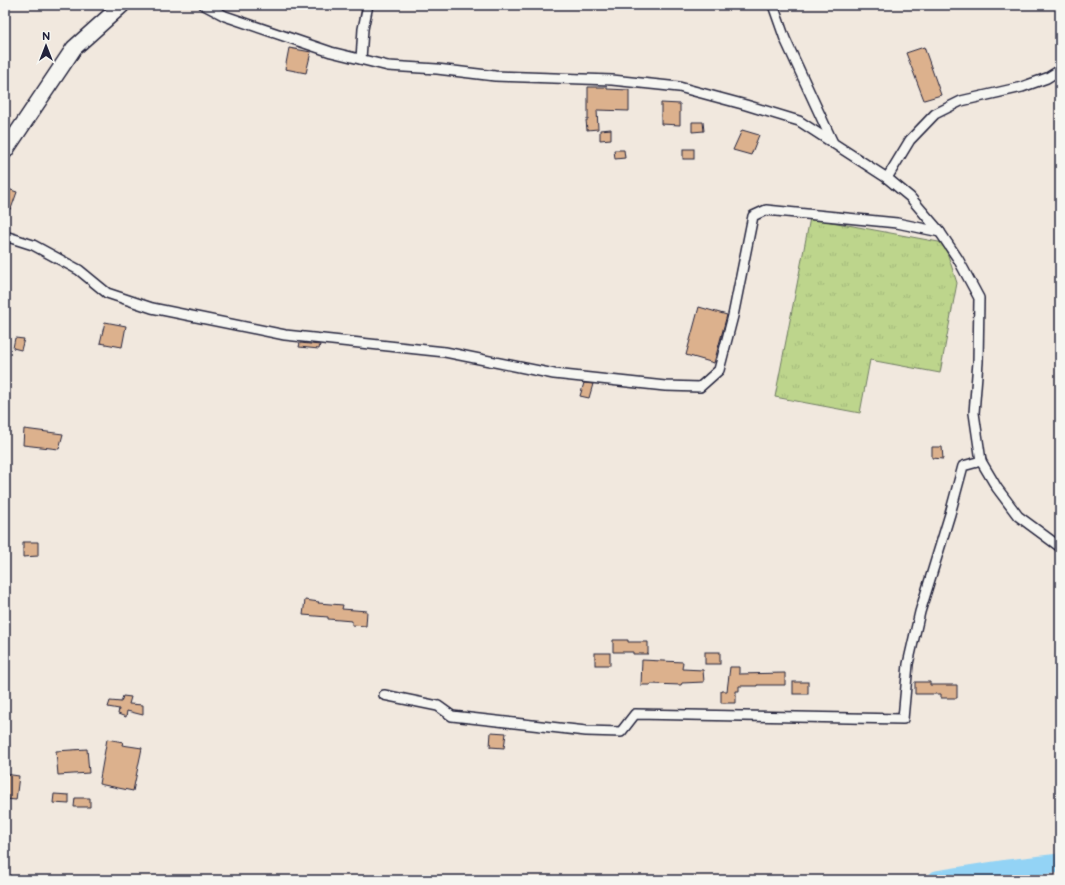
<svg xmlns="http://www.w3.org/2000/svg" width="1065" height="885" viewBox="0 0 1065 885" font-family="'Balsamiq Sans',sans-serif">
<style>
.park{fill:url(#park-tufts);stroke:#707c64}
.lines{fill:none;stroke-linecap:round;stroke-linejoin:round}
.river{stroke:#93d3f5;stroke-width:19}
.building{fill:#dcb18d;stroke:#22223b}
.minor-casing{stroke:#22223b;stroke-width:12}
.trunk-casing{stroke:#22223b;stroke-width:18}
.minor{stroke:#f6f6f2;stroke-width:9}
.trunk{stroke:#f6f6f2;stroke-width:15}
</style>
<defs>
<pattern id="park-tufts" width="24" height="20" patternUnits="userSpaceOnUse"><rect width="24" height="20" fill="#bdd58c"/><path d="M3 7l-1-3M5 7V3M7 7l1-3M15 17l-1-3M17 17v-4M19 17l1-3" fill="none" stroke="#a2b77a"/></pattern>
</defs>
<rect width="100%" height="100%" fill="#f1e8de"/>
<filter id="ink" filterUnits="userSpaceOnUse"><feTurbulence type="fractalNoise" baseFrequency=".025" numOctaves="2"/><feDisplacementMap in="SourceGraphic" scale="8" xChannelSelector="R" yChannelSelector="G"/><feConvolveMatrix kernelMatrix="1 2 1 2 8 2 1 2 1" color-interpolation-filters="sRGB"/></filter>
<g filter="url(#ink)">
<path class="park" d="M810,218L944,243L957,283L940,373L870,360L860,413L775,397Z"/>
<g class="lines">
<path class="river" d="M937,880L1008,869L1060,863"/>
</g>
<g class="building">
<path d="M924,47L941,95L924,100L906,53Z"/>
<path d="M289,48L311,52L306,73L285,69Z"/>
<path d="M588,87H607V89L629,90V111L597,110L598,129L587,130L586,120H588Z"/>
<path d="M661,103L680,104V125L661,124Z"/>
<path d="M692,122H703L704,131L692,132Z"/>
<path d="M611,129V139L600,140V130Z"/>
<path d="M742,130L759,135L751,155L733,150Z"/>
<rect x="683" y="149" width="11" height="10"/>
<path d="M614,150H624L625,158L615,159Z"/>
<path d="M5,188L17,192L11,209L5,206Z"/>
<path d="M699,307L727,315L714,363L686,355Z"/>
<path d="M105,322L126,326L122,347L100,343Z"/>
<path d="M15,338L24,339L21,350L13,348Z"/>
<path d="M300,343L320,345L319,349L299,347Z"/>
<path d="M584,383L593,384L589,398L580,396Z"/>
<path d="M24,429L63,434L59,449L23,445Z"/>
<path d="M932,447H942L943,459L932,458Z"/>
<path d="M23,542H38V556L23,557Z"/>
<path d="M305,600L319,602L318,603L343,605L342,609L367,611L366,626L352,625V621L328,619V617L303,615Z"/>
<path d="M613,640H628V642H648V654H633V652H613Z"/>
<rect x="705" y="652" width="15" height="12"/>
<rect x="595" y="653" width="15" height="12"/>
<path d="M642,660L683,662L682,669L703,670L704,682L682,683L681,685L651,684V685H641Z"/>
<path d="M730,667H739V674L785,673V685H757V686H739V691H736V703H721V691H727Z"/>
<rect x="793" y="682" width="15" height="12"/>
<path d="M915,682H930V685H957V698H941V694H915Z"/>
<path d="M123,696L131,697L129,704L143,705V715L127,711L126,717L118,714L119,709L108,707L110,701L121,702Z"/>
<path d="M491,732L506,733L504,748L490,747Z"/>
<path d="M107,739L123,742L122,745L142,748L133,791L99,784Z"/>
<path d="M87,749L89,773L58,775L56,751Z"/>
<path d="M5,774L19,776L16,800L5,799Z"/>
<path d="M54,794L69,795V804L53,803Z"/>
<path d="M75,798H90V807H74Z"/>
</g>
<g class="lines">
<g class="minor-casing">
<g id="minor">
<path d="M204,5L225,16L331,52L388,66L437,69L495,76L612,80L679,87L746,105L799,121L887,178L910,197L940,232L958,259L979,298L978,362L974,413L981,461L997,488L1018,516L1060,547"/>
<path d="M773,5L785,39L833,143"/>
<path d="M361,59L363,29L368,5"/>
<path d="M887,178L910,140L935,114L961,101L1022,87L1047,78L1060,70"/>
<path d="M5,236L33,245L79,270L107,293L152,308L285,335L445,352L554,374L665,386L700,387L719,370L733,316L753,216L766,210L897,223L940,232"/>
<path d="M384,695L438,706L452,716L586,731L621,732L635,714L903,719L908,664L920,612L950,514L963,466L981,461"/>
</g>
</g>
<g class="trunk-casing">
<path id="trunk" d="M5,151L74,48L122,5"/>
</g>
<use href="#minor" class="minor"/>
<use href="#trunk" class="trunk"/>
</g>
</g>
<rect width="1065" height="885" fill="none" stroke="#f6f6f2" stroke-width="20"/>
<rect x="10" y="10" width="1045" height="865" fill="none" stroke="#22223b" stroke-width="1.5" filter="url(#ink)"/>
<g transform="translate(46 46)" stroke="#f6f6f2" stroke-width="3" paint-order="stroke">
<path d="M0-3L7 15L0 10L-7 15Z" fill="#22223b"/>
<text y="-6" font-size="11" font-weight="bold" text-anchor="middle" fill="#22223b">N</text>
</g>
</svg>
